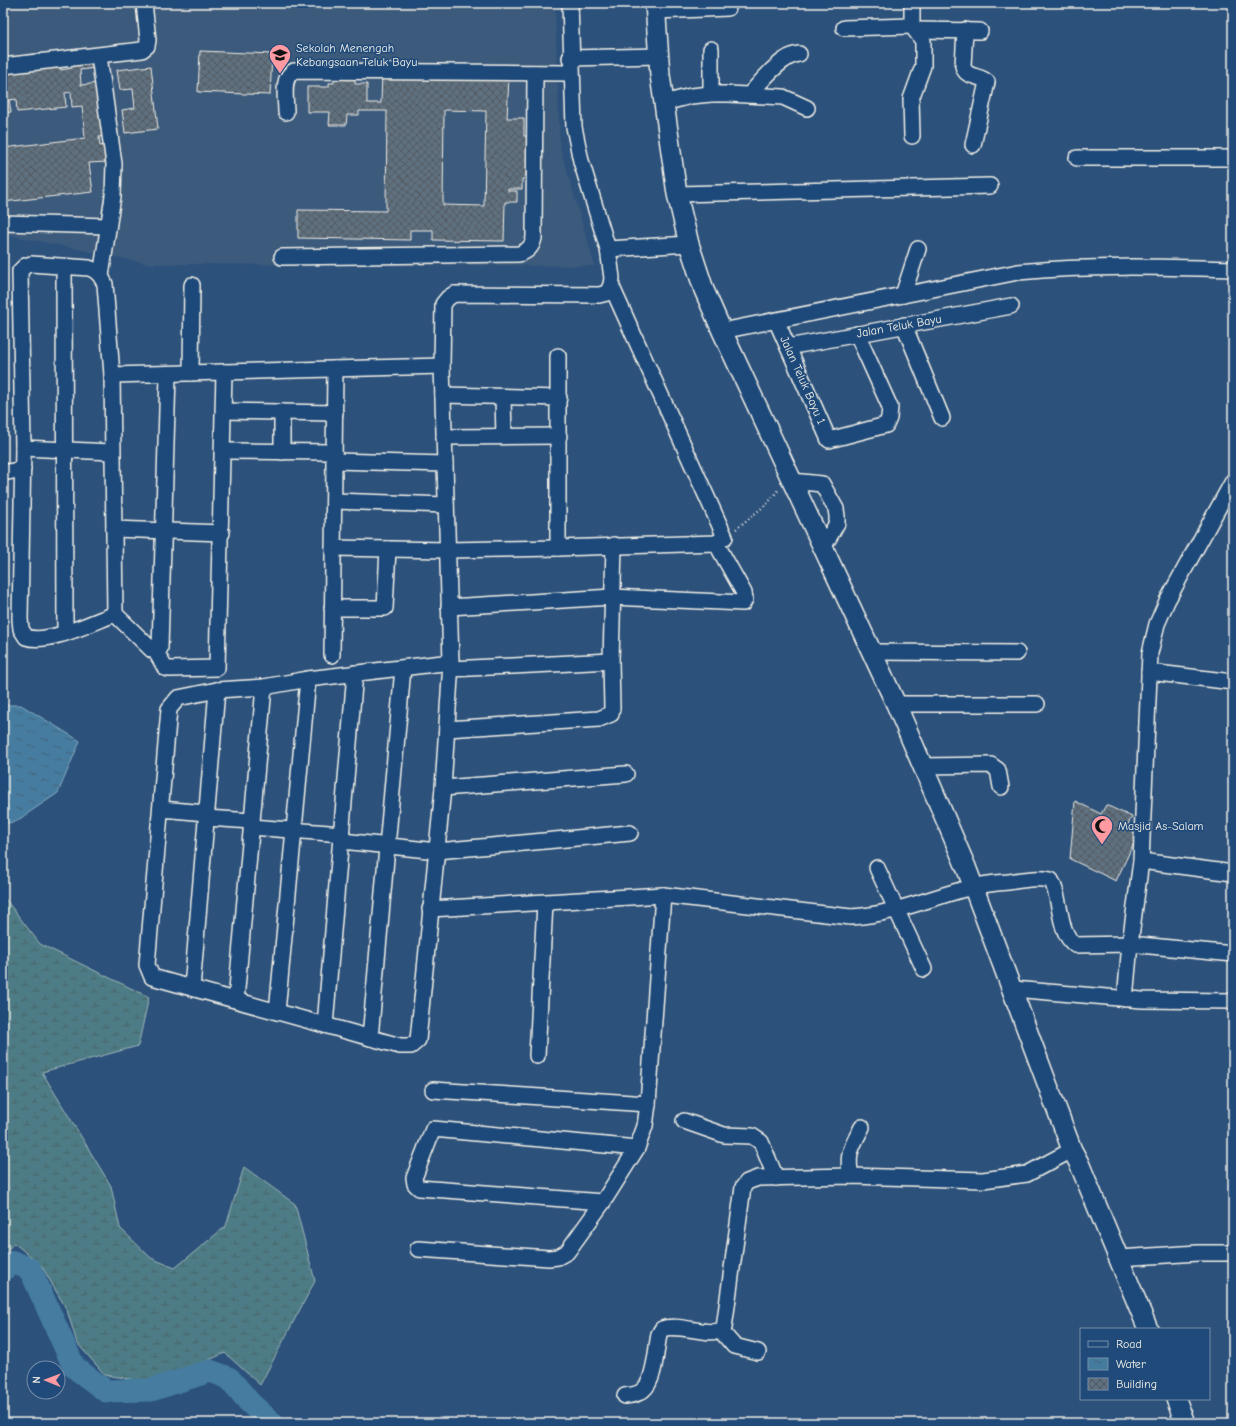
<svg xmlns="http://www.w3.org/2000/svg" width="1236" height="1426" viewBox="0 0 1236 1426" font-family="'Comic Neue',sans-serif">
<style>
.built{fill:#3b5a7c}
.wetland{fill:url(#wetland-marsh);stroke:#a0b6b7}
.water{fill:url(#water-ripples);stroke:#8aabbd}
.lines{fill:none;stroke-linecap:round;stroke-linejoin:round}
.river{stroke:#447ca0;stroke-width:23}
.building{fill:url(#building-cross-hatch);stroke:#f4f1e8;fill-rule:evenodd}
.minor-casing{stroke:#f4f1e8;stroke-width:18}
.major-casing{stroke:#f4f1e8;stroke-width:22}
.path{stroke:#f4f1e8;stroke-width:2.5;stroke-dasharray:1 3;stroke-linecap:butt}
.minor{stroke:#1f4a7a;stroke-width:15}
.major{stroke:#1f4a7a;stroke-width:19}
.labels{text-anchor:middle;dominant-baseline:central;stroke-width:3;stroke-linejoin:round;paint-order:stroke}
.poi-label{font-size:12px;fill:#f4f1e8;stroke:#1f4a7a;text-anchor:start}
.street-label{font-size:12px;fill:#f4f1e8;stroke:#1f4a7a}
</style>
<defs>
<pattern id="wetland-marsh" width="20" height="14" patternUnits="userSpaceOnUse"><rect width="20" height="14" fill="#4d7c86"/><path d="M1 5h8M5 5V1M11 12h8M15 12V8" fill="none" stroke="#4b6569"/></pattern>
<pattern id="water-ripples" width="26" height="14" patternUnits="userSpaceOnUse"><rect width="26" height="14" fill="#447ca0"/><path d="M2 4q2-2 4 0t4 0M15 11q2-2 4 0t4 0" fill="none" stroke="#466578"/></pattern>
<pattern id="building-cross-hatch" width="8" height="8" patternUnits="userSpaceOnUse"><rect width="8" height="8" fill="#5e6f7f"/><path d="M0 0l8 8M0 8l8-8" fill="none" stroke="#525a60"/></pattern>
</defs>
<rect width="100%" height="100%" fill="#2c517b"/>
<filter id="ink" filterUnits="userSpaceOnUse"><feTurbulence type="fractalNoise" baseFrequency=".025" numOctaves="2"/><feDisplacementMap in="SourceGraphic" scale="8" xChannelSelector="R" yChannelSelector="G"/><feConvolveMatrix kernelMatrix="1 2 1 2 8 2 1 2 1" color-interpolation-filters="sRGB"/></filter>
<g filter="url(#ink)">
<path class="built" d="M3,3H555L560,147L595,266L149,264L3,234Z"/>
<path class="wetland" d="M3,896L40,944L149,997L138,1046L42,1072L111,1186L120,1228L151,1258L175,1268L226,1226L244,1167L295,1204L315,1281L260,1385L225,1353L188,1369L150,1382L105,1375L77,1343L67,1310L41,1265L14,1243L3,1255Z"/>
<path class="water" d="M3,705H21L80,741L58,793L18,820L3,825Z"/>
<g class="lines">
<path class="river" d="M3,1270L13,1262L30,1269L74,1367L106,1391L151,1390L210,1371L229,1378L250,1403L272,1423"/>
</g>
<g class="building">
<path d="M200,51L272,54L270,95L198,92Z"/>
<path d="M94,59L95,68L80,70L81,85L99,83L105,136L99,137L100,146L105,145L107,162L89,163L93,192L3,202L5,213H3V148L85,138L82,106L72,107L71,92L65,93L66,107L17,112L16,99L9,100L11,112L3,113V76H8L7,70L60,64L61,70L72,68V62Z"/>
<path d="M151,66L158,129L125,133L122,110L135,108L133,89L120,90L117,70Z"/>
<path d="M382,73L509,76L507,118H524V136H529L534,172H526V179H522V189H508V191H517V202H505L504,241L433,240V230H410V240L298,238V210L386,211L387,111H359V115H347L346,125H329L330,112H307V87H329V83H334V75L355,76V84H367V103H381ZM444,110L486,111L484,206L443,205Z"/>
<path d="M1075,801L1101,814L1106,805L1132,817L1127,826L1139,832L1116,881L1070,859Z"/>
</g>
<g class="lines">
<g class="minor-casing">
<g id="minor">
<path d="M912,3V26L923,41V66L911,99L912,136"/>
<path d="M656,11L728,8"/>
<path d="M844,28L912,26"/>
<path d="M916,30L980,31"/>
<path d="M965,30L963,66C966,79 979,74 987,82L973,145"/>
<path d="M711,49V94"/>
<path d="M99,56L114,164L113,196L101,276"/>
<path d="M570,58L659,56"/>
<path d="M3,66L142,50L147,46L148,40L144,3"/>
<path d="M749,95C760,83 782,55 799,54"/>
<path d="M664,103L691,96L711,94H729L783,97L807,108"/>
<path d="M286,112C286,99 281,77 294,71L571,73"/>
<path d="M1077,158H1233"/>
<path d="M677,194L990,186"/>
<path d="M3,223L108,226"/>
<path d="M608,249L689,244"/>
<path d="M282,257L519,254C528,251 532,247 534,238L535,73"/>
<path d="M31,264L89,268C98,271 101,276 105,284L112,375L115,614C93,622 47,645 26,637L21,629L20,619L23,448L20,271L25,266Z"/>
<path d="M64,267L65,632"/>
<path d="M903,295L918,249"/>
<path d="M776,320L829,440L886,425L889,418L890,407L857,334"/>
<path d="M904,325L942,418"/>
<path d="M722,331L1018,272C1090,265 1161,267 1233,269"/>
<path d="M788,347L1011,306"/>
<path d="M558,356V548"/>
<path d="M191,373L192,285"/>
<path d="M112,375L442,366"/>
<path d="M443,395L559,398"/>
<path d="M503,397L504,436"/>
<path d="M224,411L335,413"/>
<path d="M444,437L559,436"/>
<path d="M23,448L112,452"/>
<path d="M223,451L334,452"/>
<path d="M282,452V412"/>
<path d="M334,461L445,464"/>
<path d="M3,473L23,469"/>
<path d="M792,481L822,484L836,509L837,516V523L823,548"/>
<path d="M334,501L446,505"/>
<path d="M114,529L222,533"/>
<path d="M333,548L447,550L558,548L716,543L725,537L611,285"/>
<path d="M449,607L612,597L743,603L745,599L744,593L716,543"/>
<path d="M332,608H385L388,549"/>
<path d="M115,614L152,650L160,648L168,375"/>
<path d="M155,650L165,668L169,669L217,668L224,372"/>
<path d="M872,652L1017,653"/>
<path d="M332,655L335,369"/>
<path d="M451,662L308,679L264,687L217,690L178,698L169,709L147,965L152,977L400,1046H411L418,1040L443,788L451,662L442,366L443,304L448,298L454,294L599,295L607,293L611,285L612,278L608,249L581,161L574,127L570,3"/>
<path d="M451,669L611,661"/>
<path d="M1149,672L1233,682"/>
<path d="M896,704H1037"/>
<path d="M447,729L599,719L611,714L612,708L611,661L614,545"/>
<path d="M922,766L991,765L998,770L1001,787"/>
<path d="M443,788L626,774"/>
<path d="M161,809L206,813"/>
<path d="M206,818L252,821"/>
<path d="M251,827L342,834"/>
<path d="M342,841L437,851L630,833"/>
<path d="M1141,861L1233,873"/>
<path d="M877,868L924,969"/>
<path d="M430,909L663,895L851,917C893,915 932,897 972,887C984,884 996,883 1008,882C1023,880 1036,877 1051,880C1062,899 1057,931 1075,945L1130,944L1233,954"/>
<path d="M192,988L217,690"/>
<path d="M1013,989L1142,1000L1233,1001"/>
<path d="M1125,999L1130,944L1141,861L1150,653L1157,624L1167,601L1233,481"/>
<path d="M236,1000L264,687"/>
<path d="M277,1012L308,679"/>
<path d="M325,1025L355,673"/>
<path d="M370,1038L403,668"/>
<path d="M537,1056L545,903"/>
<path d="M433,1090L648,1104"/>
<path d="M684,1121L724,1135L752,1136L761,1142L776,1178"/>
<path d="M851,1176C846,1153 852,1147 862,1127"/>
<path d="M603,1202L419,1188L415,1184L414,1178L433,1129L637,1148"/>
<path d="M418,1249L549,1258L558,1257L567,1252L603,1202L637,1148L645,1126L648,1104L663,895"/>
<path d="M1119,1258L1198,1253H1233"/>
<path d="M721,1331L734,1346L758,1352"/>
<path d="M625,1396C631,1395 638,1395 643,1390C655,1381 656,1349 659,1334L662,1329C679,1322 713,1339 724,1328L743,1187L747,1182L758,1178L851,1176L983,1180L1027,1174L1072,1150"/>
</g>
</g>
<g class="major-casing">
<g id="major">
<path d="M655,3L660,75L677,194L689,244L704,290L722,331L896,704L966,867L1072,1150L1079,1163L1148,1329"/>
<path d="M1176,1399L1185,1423"/>
</g>
</g>
<path class="path" d="M736,529L768,503L779,489"/>
<use href="#minor" class="minor"/>
<use href="#major" class="major"/>
</g>
</g>
<defs>
<g id="school-pin" transform="scale(1.15)"><path d="M0 17L-7.5 6A9.5 9.5 0 1 1 7.5 6Z" fill="#ff9aa2" stroke="#1f4a7a"/><path d="M0-5L7-2L0 1L-7-2ZM-4 1L0 2.5L4 1V4Q0 6-4 4Z" fill="#111"/></g>
<g id="mosque-pin" transform="scale(1.15)"><path d="M0 17L-7.5 6A9.5 9.5 0 1 1 7.5 6Z" fill="#ff9aa2" stroke="#1f4a7a"/><path d="M3.5-4.9A6 6 0 1 0 3.5 4.9A5 5 0 1 1 3.5-4.9Z" fill="#111"/></g>
</defs>
<g fill-rule="evenodd">
<use href="#school-pin" x="280" y="55"/>
<use href="#mosque-pin" x="1102" y="826"/>
</g>
<g class="labels">
<g class="poi-label">
<text x="296" y="48">Sekolah Menengah<tspan x="296" dy="14">Kebangsaan Teluk Bayu</tspan></text>
<text x="1118" y="826">Masjid As-Salam</text>
</g>
<g class="street-label">
<text transform="translate(899 326) rotate(-10)">Jalan Teluk Bayu</text>
<text transform="translate(803 380) rotate(66)">Jalan Teluk Bayu 1</text>
</g>
</g>
<rect width="1236" height="1426" fill="none" stroke="#1f4a7a" stroke-width="16"/>
<rect x="8" y="8" width="1220" height="1410" fill="none" stroke="#f4f1e8" stroke-width="1.5" filter="url(#ink)"/>
<rect x="1080" y="1328" width="130" height="72" fill="#1f4a7a" stroke="#748da6"/>
<rect x="1088" y="1341" width="20" height="6" fill="#1f4a7a" stroke="#748da6"/>
<text x="1116" y="1348" font-size="12" fill="#f4f1e8">Road</text>
<rect x="1088" y="1358" width="20" height="12" fill="url(#water-ripples)" stroke="#748da6"/>
<text x="1116" y="1368" font-size="12" fill="#f4f1e8">Water</text>
<rect x="1088" y="1378" width="20" height="12" fill="url(#building-cross-hatch)" stroke="#748da6"/>
<text x="1116" y="1388" font-size="12" fill="#f4f1e8">Building</text>
<g transform="translate(46 1380) rotate(271)"><circle r="19" fill="#1f4a7a" stroke="#748da6"/>
<path d="M0-3L7 15L0 10L-7 15Z" fill="#ff9aa2"/>
<text y="-6" font-size="11" font-weight="bold" text-anchor="middle" fill="#f4f1e8">N</text>
</g>
</svg>
